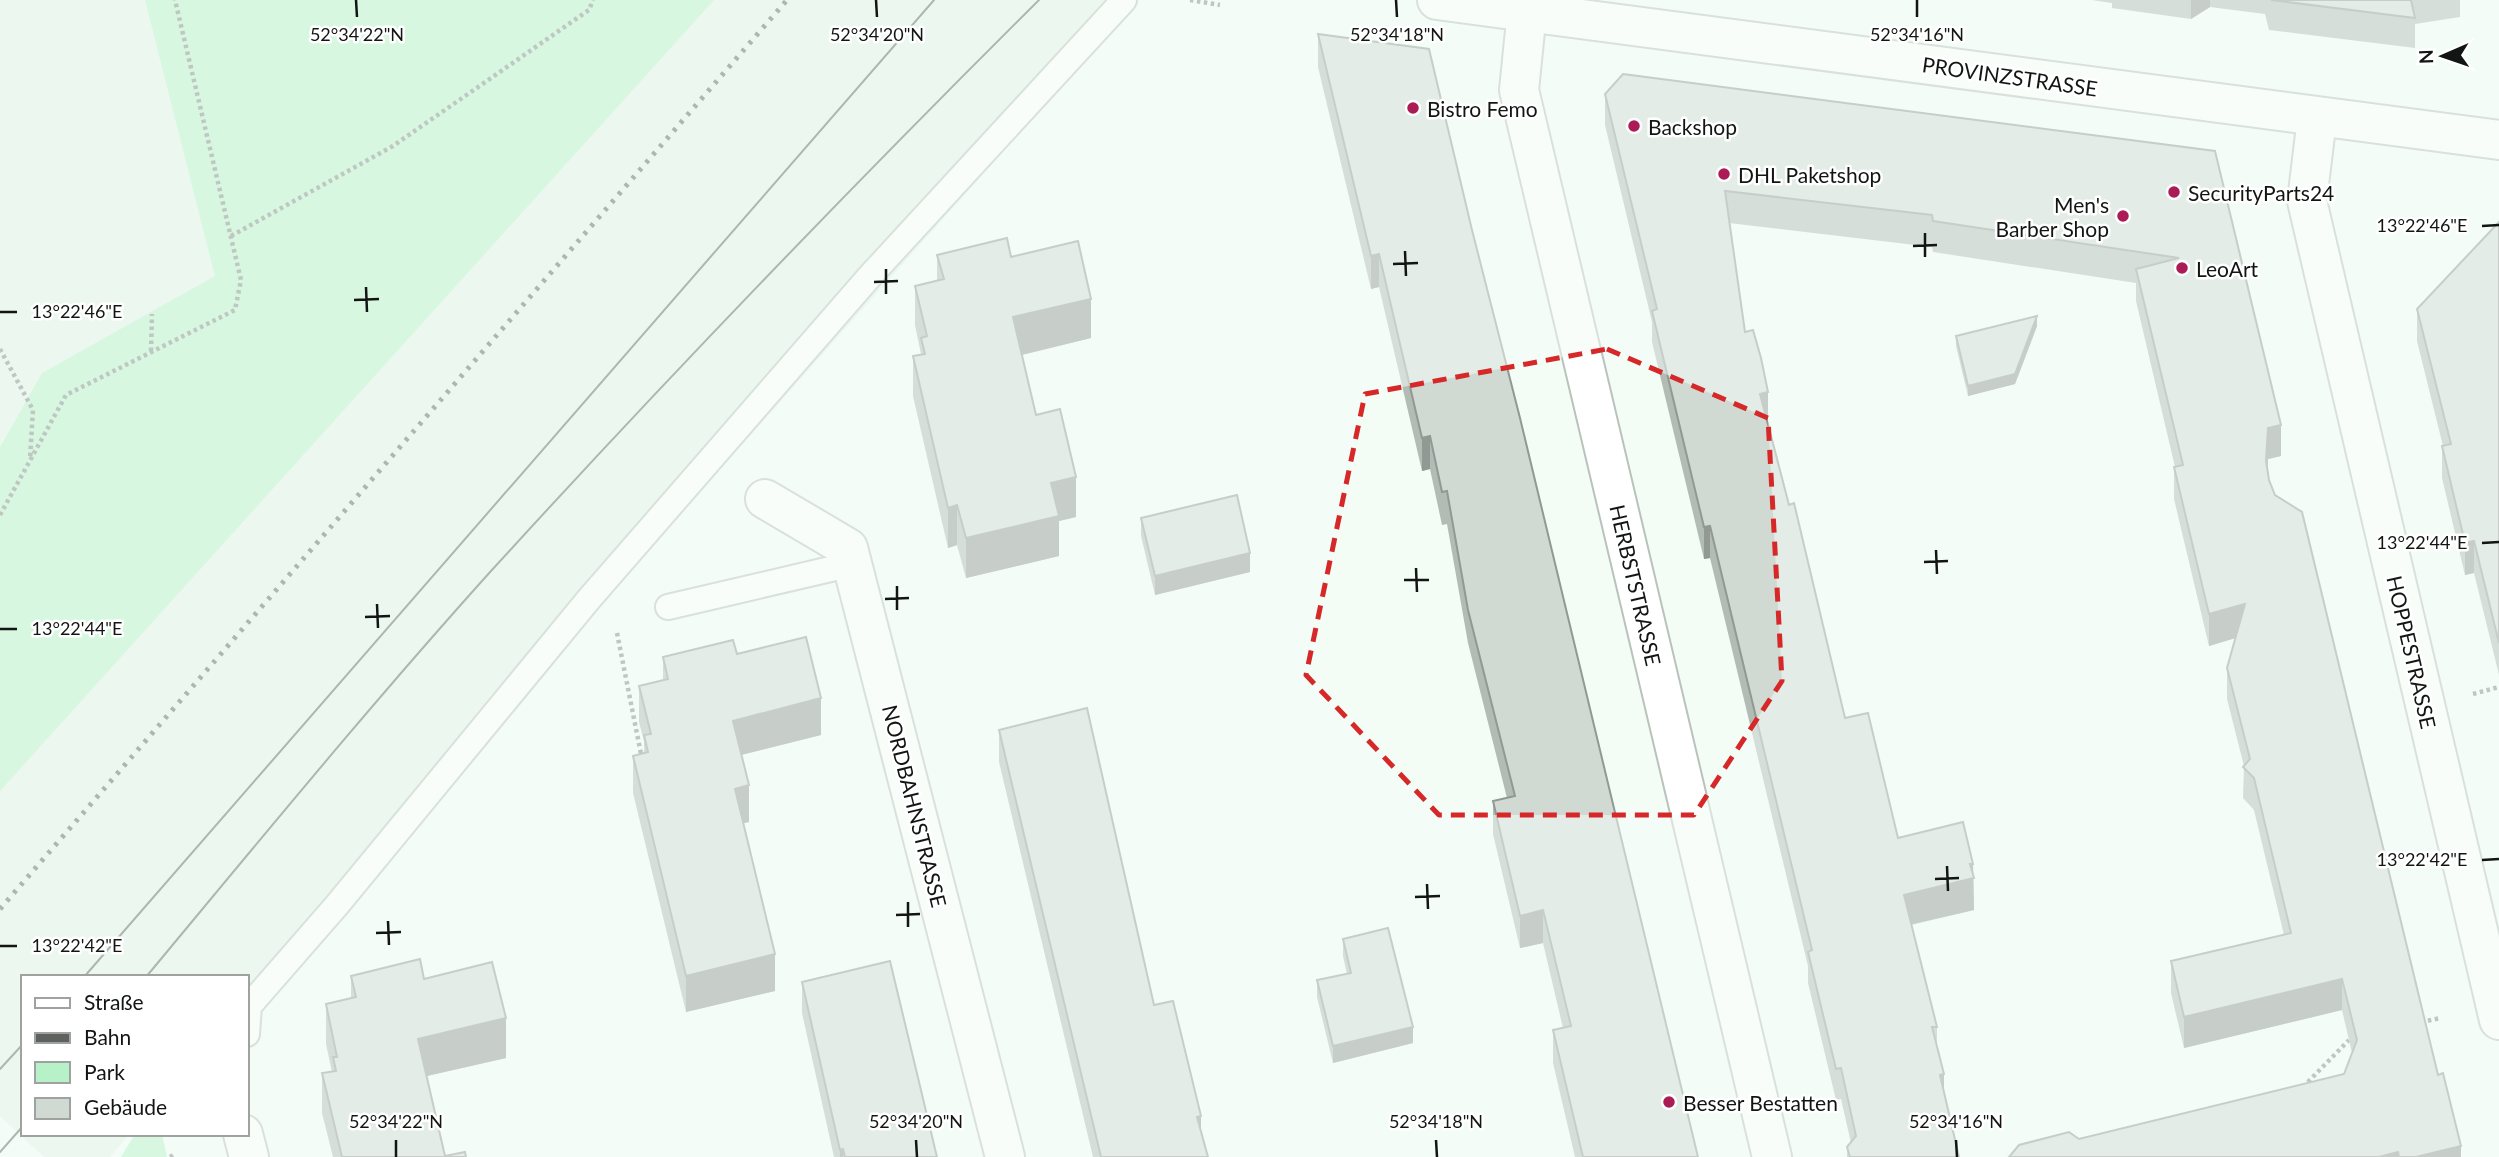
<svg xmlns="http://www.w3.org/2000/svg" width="2499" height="1157" viewBox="0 0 2499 1157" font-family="Lato,sans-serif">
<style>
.built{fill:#e3f2e7}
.green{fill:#b6f1c7}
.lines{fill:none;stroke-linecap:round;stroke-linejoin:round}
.lane-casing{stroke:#bac2bc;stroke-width:28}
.street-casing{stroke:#bac2bc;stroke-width:42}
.secondary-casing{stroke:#bac2bc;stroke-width:42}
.path{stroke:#828884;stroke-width:4.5;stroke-dasharray:3.5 3.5;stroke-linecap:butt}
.lane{stroke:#fff;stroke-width:24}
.street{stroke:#fff;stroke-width:38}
.secondary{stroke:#fff;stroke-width:38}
.tram{stroke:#5d625e;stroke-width:2}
.rail{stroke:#5d625e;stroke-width:5;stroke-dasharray:3.5 7;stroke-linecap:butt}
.wall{fill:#b3bbb5}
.shaded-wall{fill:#929893}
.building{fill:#d0d9d2;stroke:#929893;stroke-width:2}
.marked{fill:none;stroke:#d62828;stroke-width:5;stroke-dasharray:14 9;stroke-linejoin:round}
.ticks{fill:none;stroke:#121513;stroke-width:2.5}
.poi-dot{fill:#ab1c56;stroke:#fff;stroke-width:2.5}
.labels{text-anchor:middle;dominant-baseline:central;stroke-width:5;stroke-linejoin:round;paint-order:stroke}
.street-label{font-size:21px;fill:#121513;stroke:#fff}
.poi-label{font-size:21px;fill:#121513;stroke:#fff;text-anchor:start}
.ticks-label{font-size:18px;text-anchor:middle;fill:#121513;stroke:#fff;stroke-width:5;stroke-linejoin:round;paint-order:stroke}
</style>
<rect width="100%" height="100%" fill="#f3fcf5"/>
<g class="built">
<path d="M0,0H145L216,276L42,373L0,447Z"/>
<path d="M607,0H1138L247,1000V977H23V1134H129L110,1157H44L0,1116V629Z"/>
</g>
<g class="green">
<path d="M145,0H714L0,791V447L42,373L215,276Z"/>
<path d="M135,1134H162L167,1157H121Z"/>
</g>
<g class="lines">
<g class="lane-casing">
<g id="lane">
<path d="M668,607L852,564"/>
<path d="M247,1034L249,1006L337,905L589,599L870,276L1124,0"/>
</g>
</g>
<g class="street-casing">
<g id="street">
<path d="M1527,11L1519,90L1772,1157"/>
<path d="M2317,118L2307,201L2499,1020"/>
<path d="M765,499L848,548L1005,1157"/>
<path d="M243,1134L249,1157"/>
</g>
</g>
<g class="secondary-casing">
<path id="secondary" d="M1437,0L2499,140"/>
</g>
<g class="path">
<path d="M1190,0L1220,5"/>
<path d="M231,236L393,146L589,10L593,0"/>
<path d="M0,349L33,410L30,459"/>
<path d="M151,351L152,314"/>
<path d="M0,515L66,395L235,310L241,280L175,0"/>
<path d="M617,633L642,759"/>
<path d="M2473,694L2499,687"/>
<path d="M2421,1022L2441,1018"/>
<path d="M2303,1087L2349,1040"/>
<path d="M170,1157L175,1154"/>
</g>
<use href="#lane" class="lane"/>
<use href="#street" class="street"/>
<use href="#secondary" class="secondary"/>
<g class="tram">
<path d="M84,977L934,0"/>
<path d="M146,977C260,840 372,703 491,571C669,376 852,186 1039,0"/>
<path d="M0,1069L23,1044"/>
<path d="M0,1152L23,1126"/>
</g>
<path class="rail" d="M0,909L787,0"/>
</g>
<g class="wall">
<path d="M2092,0H2460V17L2415,24V48L2269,30L2265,14L2210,7L2191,19L2112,8V3Z"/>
<path d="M1318,34L1472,230L1698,1157H1575L1553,1063V1030L1563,1028L1543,943L1520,948L1493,834V801L1507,798L1468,643L1447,524L1442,525L1430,469L1422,471L1379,287L1371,289L1318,67Z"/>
<path d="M1605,94L2215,151L2281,456L2268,459V472L2269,480L2461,1157H2009L2079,1139L2344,1074L2352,1053L2342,1010L2184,1048L2171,993V961L2284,935L2254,810L2243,798L2244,766L2227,699V668L2236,638L2209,646L2174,499V467H2175L2136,301V283L1933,252L1932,247L1729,223L1745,332L1845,718L1898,838L1973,864L1974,910L1911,925L1937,1027V1046L1944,1094L1959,1157H1847V1147L1851,1143L1841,1099L1836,1100L1808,983V966L1710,558L1704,559L1652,342V322L1605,125Z"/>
<path d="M2499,222V675L2474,573L2465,575L2442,478V446H2443L2417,341V309Z"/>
<path d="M937,255L1011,257L1091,338L1022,355L1036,415L1076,517L1059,521V556L966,578L957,545L948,548L913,396V356L921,354L915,325V286L937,280Z"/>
<path d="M2037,326L2015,384L1968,396L1956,346V336Z"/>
<path d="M1141,518L1250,572L1155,595L1141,536Z"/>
<path d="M737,654L821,735L741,755L749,822L743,823L775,991L686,1012L633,793V756L644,754V741L639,722V686L663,680V657Z"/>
<path d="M999,730L1154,1005L1201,1131L1208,1157H1093L999,762Z"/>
<path d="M1343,939L1413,1043L1333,1063L1317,997V980L1347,974L1343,956Z"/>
<path d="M351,976L424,979L506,1058L427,1076L445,1156L466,1157H333L322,1113V1073L332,1072L326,1044V1004L351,998Z"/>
<path d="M802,982L937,1157H834L802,1013Z"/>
</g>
<g class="shaded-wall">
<path d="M2191,0H2210V7L2191,19Z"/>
<path d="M1379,254V287L1371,289V256Z"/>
<path d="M1091,299V338L1013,357V317Z"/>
<path d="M2037,316V326L2015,384L1968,396V386Z"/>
<path d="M1768,392V423L1760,394Z"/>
<path d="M2281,425V456L2268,459L2266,493V461L2268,428Z"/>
<path d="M1430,436V469L1422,471V438Z"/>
<path d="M1076,477V517L1059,521V556L966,578V538L1051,483Z"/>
<path d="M957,505V545L948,548V508Z"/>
<path d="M1710,526V558L1704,559V527Z"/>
<path d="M2474,541V573L2465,575V543Z"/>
<path d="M1250,553V572L1155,595V576Z"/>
<path d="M2245,604V635L2209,646V614Z"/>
<path d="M821,698V735L733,757V721Z"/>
<path d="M749,785V822L735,825V789Z"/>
<path d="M1970,864H1973L1974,910L1904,926V895Z"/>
<path d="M1543,910V943L1520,948V916Z"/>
<path d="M775,954V991L686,1012V976Z"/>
<path d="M2342,979V1010L2184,1048V1017Z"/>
<path d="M506,1018V1058L418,1078V1039Z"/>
<path d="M1413,1027V1043L1333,1063V1046Z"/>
<path d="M1944,1074V1106L1940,1075Z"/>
<path d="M1201,1116V1147L1197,1117Z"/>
<path d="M2461,1146V1157H2416Z"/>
<path d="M843,1149V1157H840V1150Z"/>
<path d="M2398,1152V1157H2379Z"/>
</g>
<g class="building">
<path d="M2271,0H2411L2415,18Z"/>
<path d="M1318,34L1429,49L1472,230L1520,418L1698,1157H1583L1553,1030L1571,1026L1543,910L1520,916L1493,801L1515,796L1468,610L1447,491L1442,492L1430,436L1422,438L1379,254L1371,256Z"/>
<path d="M1623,74L2215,151L2281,425L2268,428L2266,461L2269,480L2275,495L2302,512L2438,1075L2443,1073L2461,1146L2416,1157H2399L2398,1152L2379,1157H2009L2019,1145L2069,1132L2079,1139L2344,1074L2357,1040L2342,979L2184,1017L2171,961L2291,933L2254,778L2243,767L2250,759L2227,668L2245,604L2209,614L2174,467L2183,465L2136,269L2179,258L1933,221L1932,215L1725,191L1745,332L1753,330L1761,358L1768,392L1760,394L1789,505L1794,503L1845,718L1868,713L1898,838L1963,822L1973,864H1970L1974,878L1904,895L1937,1027H1932L1944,1074L1940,1075L1959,1157H1850L1847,1147L1856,1136L1841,1068L1836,1069L1808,952L1812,950L1710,526L1704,527L1652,311L1657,309L1605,94Z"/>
<path d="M2499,222V643L2474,541L2465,543L2442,446L2451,444L2417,309Z"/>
<path d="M1007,238L1011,257L1078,241L1091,299L1013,317L1036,415L1060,409L1076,477L1051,483L1059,516L966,538L957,505L948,508L913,356L925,354L921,338L927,336L915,286L944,279L937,255Z"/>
<path d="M2037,316L2015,374L1968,386L1956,336Z"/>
<path d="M1237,495L1250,553L1155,576L1141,518Z"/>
<path d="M806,637L821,698L733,721L749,785L735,789L775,954L686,976L633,756L648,752L644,735L651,734L639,686L668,679L663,657L733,640L737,654Z"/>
<path d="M1087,708L1154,1005L1173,1001L1201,1116L1197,1117L1208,1157H1101L999,730Z"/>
<path d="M1388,928L1413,1027L1333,1046L1317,980L1351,973L1343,939Z"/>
<path d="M420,959L424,979L492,962L506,1018L418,1039L445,1156L465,1152L466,1157H342L322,1073L336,1071L333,1057H337L326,1004L356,997L351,976Z"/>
<path d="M890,961L937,1157H845L843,1149L840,1150L802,982Z"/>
</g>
<path d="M0 0H2499V1157H0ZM1607,349L1768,418L1782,681L1694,815H1439L1306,675L1365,394Z" fill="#f3fcf5" fill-opacity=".55" fill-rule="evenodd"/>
<path class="marked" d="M1607,349L1768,418L1782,681L1694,815H1439L1306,675L1365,394Z"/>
<path class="ticks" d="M356,0L357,17M876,0L877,17M1396,0L1397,17M1917,0V17M2482,226L2499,225M1925,233V257M1913,246L1937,245M1405,251L1406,276M1393,264L1418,263M886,269V294M874,282L898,281M366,287L367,312M354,300L379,299M0,312H17M2482,543L2499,542M1936,550L1937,574M1924,562L1948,561M1416,568L1417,592M1404,580H1429M897,586V610M885,599L909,598M377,604L378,628M365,617L390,616M0,629H17M2482,860L2499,859M1947,866L1948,891M1935,879L1959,878M1427,884L1428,909M1415,897L1440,896M908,902V927M896,915L920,914M388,921L389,945M376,933L401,932M0,946H17M396,1140V1157M916,1140L917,1157M1436,1140L1437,1157M1956,1140L1957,1157"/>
<g class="poi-dot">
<circle cx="1413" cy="108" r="7"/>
<circle cx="1634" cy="126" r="7"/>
<circle cx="1724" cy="174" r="7"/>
<circle cx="2174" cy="192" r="7"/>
<circle cx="2123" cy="216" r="7"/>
<circle cx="2182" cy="268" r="7"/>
<circle cx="1669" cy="1102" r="7"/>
</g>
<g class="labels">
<g class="street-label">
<text transform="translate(2010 76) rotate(8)">PROVINZSTRASSE</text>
<text transform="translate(1636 585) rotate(77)">HERBSTSTRASSE</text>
<text transform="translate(2412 652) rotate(77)">HOPPESTRASSE</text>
<text transform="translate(915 806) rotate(76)">NORDBAHNSTRASSE</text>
</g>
<g class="poi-label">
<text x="1427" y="108">Bistro Femo</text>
<text x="1648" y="126">Backshop</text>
<text x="1738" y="174">DHL Paketshop</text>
<text x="2188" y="192">SecurityParts24</text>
<text x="2109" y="204" text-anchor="end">Men's<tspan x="2109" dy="24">Barber Shop</tspan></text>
<text x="2196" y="268">LeoArt</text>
<text x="1683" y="1102">Besser Bestatten</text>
</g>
</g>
<g class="ticks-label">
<text x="357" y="41">52°34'22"N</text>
<text x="877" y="41">52°34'20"N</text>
<text x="1397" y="41">52°34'18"N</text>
<text x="1917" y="41">52°34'16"N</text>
<text x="2422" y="232">13°22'46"E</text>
<text x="77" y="318">13°22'46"E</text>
<text x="2422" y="549">13°22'44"E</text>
<text x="77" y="635">13°22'44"E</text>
<text x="2422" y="866">13°22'42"E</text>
<text x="77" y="952">13°22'42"E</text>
<text x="396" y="1128">52°34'22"N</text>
<text x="916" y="1128">52°34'20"N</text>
<text x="1436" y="1128">52°34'18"N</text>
<text x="1956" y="1128">52°34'16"N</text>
</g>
<rect x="21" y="975" width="228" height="161" fill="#ffffff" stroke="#a0a1a1" stroke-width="2"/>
<rect x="35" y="998" width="35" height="10" fill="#ffffff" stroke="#a0a1a1" stroke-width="2"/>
<text x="84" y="1010" font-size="21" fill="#121513">Straße</text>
<rect x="35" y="1033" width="35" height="10" fill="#5d625e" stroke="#a0a1a1" stroke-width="2"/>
<text x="84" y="1045" font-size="21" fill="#121513">Bahn</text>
<rect x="35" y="1062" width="35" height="21" fill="#b6f1c7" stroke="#a0a1a1" stroke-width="2"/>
<text x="84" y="1080" font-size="21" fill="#121513">Park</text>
<rect x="35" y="1098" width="35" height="21" fill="#d0d9d2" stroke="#a0a1a1" stroke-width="2"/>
<text x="84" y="1115" font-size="21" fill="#121513">Gebäude</text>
<g transform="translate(2443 56) rotate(268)" stroke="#ffffff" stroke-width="5" paint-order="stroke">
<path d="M0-5L12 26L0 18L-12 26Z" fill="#121513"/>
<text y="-10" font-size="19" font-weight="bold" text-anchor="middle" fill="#121513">N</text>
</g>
</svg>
